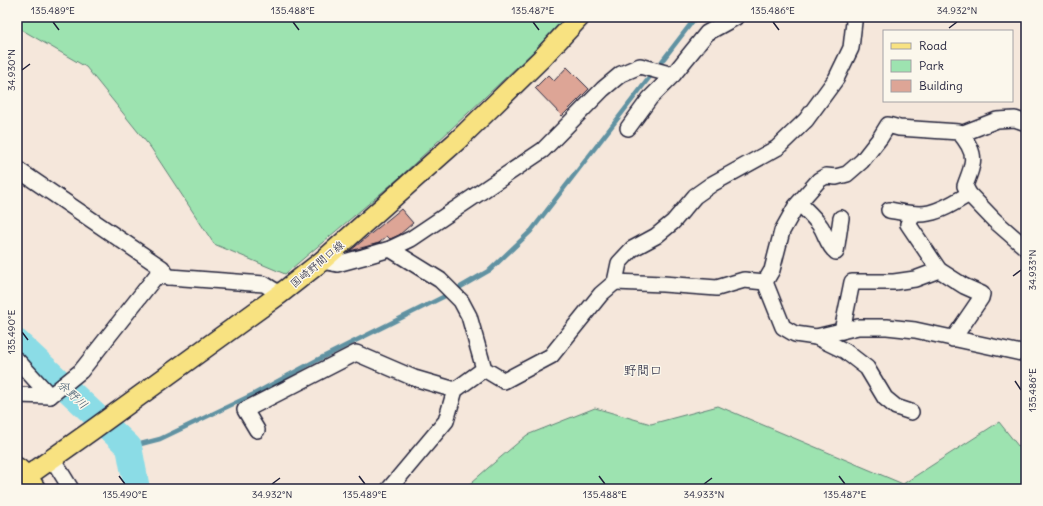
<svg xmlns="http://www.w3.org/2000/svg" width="1043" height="506" viewBox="0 0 1043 506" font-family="Delius,'Klee One',sans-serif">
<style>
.green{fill:#9de3b0;stroke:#608276}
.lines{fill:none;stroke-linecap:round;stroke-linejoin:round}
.stream{stroke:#6192a2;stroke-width:4.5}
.river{stroke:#8bdce6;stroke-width:26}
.building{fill:#dda596;stroke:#22223b}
.minor-casing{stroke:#22223b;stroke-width:18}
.major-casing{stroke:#22223b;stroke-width:22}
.highway-casing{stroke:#22223b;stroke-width:25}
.minor{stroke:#fbf7ec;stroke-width:15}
.major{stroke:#f8e281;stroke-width:19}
.highway{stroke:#f8e281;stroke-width:22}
.ticks{fill:none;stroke:#22223b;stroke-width:1.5}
.labels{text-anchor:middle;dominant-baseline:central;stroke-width:3;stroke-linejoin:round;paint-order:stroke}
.street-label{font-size:11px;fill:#22223b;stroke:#fbf7ec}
.water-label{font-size:12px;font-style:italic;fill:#425a6e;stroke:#fbf7ec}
.quarter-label{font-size:13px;fill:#22223b;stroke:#fbf7ec}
.neatline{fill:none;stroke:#22223b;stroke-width:1.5}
.ticks-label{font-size:10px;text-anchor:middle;fill:#22223b}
</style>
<rect width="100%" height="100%" fill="#f5e7db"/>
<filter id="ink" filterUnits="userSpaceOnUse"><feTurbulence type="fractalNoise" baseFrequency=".025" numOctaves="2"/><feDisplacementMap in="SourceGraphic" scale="8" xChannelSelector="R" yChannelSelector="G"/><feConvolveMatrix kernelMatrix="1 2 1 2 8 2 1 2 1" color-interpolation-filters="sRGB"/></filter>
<g filter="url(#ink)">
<g class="green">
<path d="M17,17H565L536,49L399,178L285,274L214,244L151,148L86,67L17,27Z"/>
<path d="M718,406L903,484L999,422L1026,456V489H464L488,468L527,435L595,408L651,424Z"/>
</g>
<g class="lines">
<path class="stream" d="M129,447L160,439L254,394L317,360L443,297L490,270L531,231L696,17"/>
<path class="river" d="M17,342L129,447L137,489"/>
</g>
<g class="building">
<path d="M567,67L589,89L562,116L535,88L548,75L554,81Z"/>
<path d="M401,209L413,223L399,235L390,239L387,236L379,243L350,251Z"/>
</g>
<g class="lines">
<g class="minor-casing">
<g id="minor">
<path d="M628,128L650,98L673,75L707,33L736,17"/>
<path d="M961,134L997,120L1015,119L1026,123"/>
<path d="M17,169L162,268L168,277"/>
<path d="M799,203C807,211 815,218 821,227C826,235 828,246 836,252L841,218"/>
<path d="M889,210C901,212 917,216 929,213C944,210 957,201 969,194L994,220L1026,248"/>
<path d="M914,214L908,224L939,270L964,286L982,294L981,298L953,339"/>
<path d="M390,249L440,280L461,301L469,316L484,369L504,381L551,356L601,294L615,282L619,263L632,249L656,236L673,222L695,196L712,184L777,148L806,120L836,79L851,48L854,22L853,17"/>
<path d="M322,261L337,264L363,257L390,249L411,239L543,150L603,89L621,74L640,66L673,75"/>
<path d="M615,282L663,284L717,288L744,280L765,282L783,327L795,334L816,337L845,351L867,368L885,398L896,407L911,412"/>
<path d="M765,282L772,270L782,231L796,206L819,180L826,176L836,177L847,174L862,161L880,138L888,125L899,128L959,132C966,140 975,153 972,164C971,172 967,179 965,186L969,194"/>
<path d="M842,331L852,282H894L915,279L939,270"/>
<path d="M816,337L858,327H887L915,330L1026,354"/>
<path d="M17,360L50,396"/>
<path d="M17,395L50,396L81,371L156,276L264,284L280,294"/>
<path d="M257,430L245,410L356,353L414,378L455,390"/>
<path d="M52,458L71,489"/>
<path d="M389,489L446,421L455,390L484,369"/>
</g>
</g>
<g class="major-casing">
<path id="major" d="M26,477L91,431L280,294L322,261L458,140L541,59L580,17"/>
</g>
<g class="highway-casing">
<path id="highway" d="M17,469L26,477L34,489"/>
</g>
<use href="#minor" class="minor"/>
<use href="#major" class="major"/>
<use href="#highway" class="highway"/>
</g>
</g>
<path class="ticks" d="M53,22L59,30M293,22L299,30M533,22L539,30M773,22L779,30M949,28L957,22M22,70L30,64M1013,276L1021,270M22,332L28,340M1015,381L1021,390M119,476L125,484M359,476L365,484M599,476L605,484M839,476L845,484M272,484L280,478M704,484L712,478"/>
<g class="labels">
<g class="street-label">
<text transform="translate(317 264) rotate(-40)">国崎野間口線</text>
</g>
<g class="water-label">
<text transform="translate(73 394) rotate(43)">余野川</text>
</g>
<g class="quarter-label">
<text x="643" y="370">野間口</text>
</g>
</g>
<rect width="1043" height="506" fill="none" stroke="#fbf7ec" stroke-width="44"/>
<rect x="883" y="30" width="130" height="72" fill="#fbf7ec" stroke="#a4a2a5"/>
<rect x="891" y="43" width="20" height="6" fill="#f8e281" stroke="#a4a2a5"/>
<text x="919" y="50" font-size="12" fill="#22223b">Road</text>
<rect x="891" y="60" width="20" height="12" fill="#9de3b0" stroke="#a4a2a5"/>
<text x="919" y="70" font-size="12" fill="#22223b">Park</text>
<rect x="891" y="80" width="20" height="12" fill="#dda596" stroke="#a4a2a5"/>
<text x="919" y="90" font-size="12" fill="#22223b">Building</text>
<rect x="22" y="22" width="999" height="462" class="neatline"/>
<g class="ticks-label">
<text x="53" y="14">135.489°E</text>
<text x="293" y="14">135.488°E</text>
<text x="533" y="14">135.487°E</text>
<text x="773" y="14">135.486°E</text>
<text x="957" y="14">34.932°N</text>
<text transform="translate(11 70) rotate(-90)" y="4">34.930°N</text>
<text transform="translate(1032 270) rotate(-90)" y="4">34.933°N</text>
<text transform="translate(11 332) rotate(-90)" y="4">135.490°E</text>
<text transform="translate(1032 390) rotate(-90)" y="4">135.486°E</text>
<text x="125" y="498">135.490°E</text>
<text x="272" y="498">34.932°N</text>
<text x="365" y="498">135.489°E</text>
<text x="605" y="498">135.488°E</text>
<text x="704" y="498">34.933°N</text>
<text x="845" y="498">135.487°E</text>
</g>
</svg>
